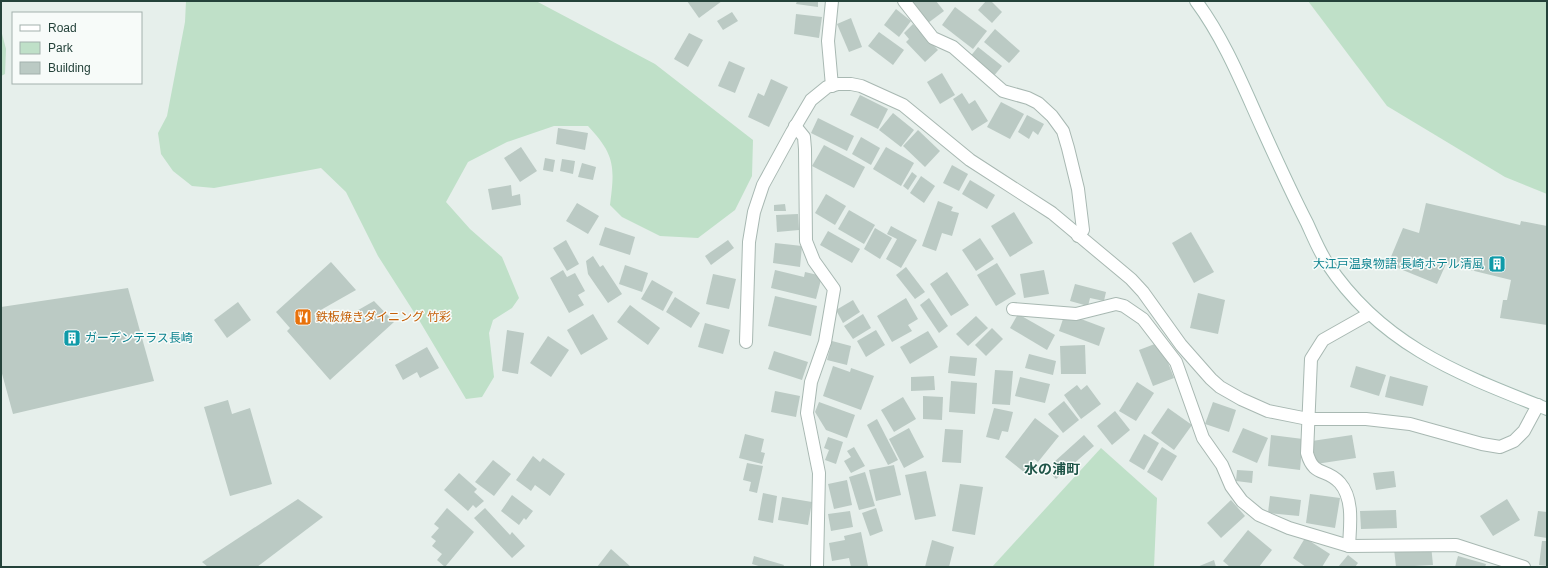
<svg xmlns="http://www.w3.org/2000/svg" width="1548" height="568" viewBox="0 0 1548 568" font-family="Helvetica,'Noto Sans JP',sans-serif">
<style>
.green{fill:#bfe0c8}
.building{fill:#bbcac4}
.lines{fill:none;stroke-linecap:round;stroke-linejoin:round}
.street-casing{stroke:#a8b8b2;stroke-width:14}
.secondary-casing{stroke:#a4bbb3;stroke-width:14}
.street{stroke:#fff;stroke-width:12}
.secondary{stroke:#fff;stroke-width:12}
.labels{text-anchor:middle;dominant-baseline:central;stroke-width:3;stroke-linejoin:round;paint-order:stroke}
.culture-label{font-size:12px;fill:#0d838f;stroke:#f7fbf9;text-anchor:end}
.food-label{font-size:12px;fill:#c56008;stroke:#f7fbf9;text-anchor:start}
.quarter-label{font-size:14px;font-weight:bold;fill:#1f5548;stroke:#f7fbf9}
</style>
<rect width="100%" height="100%" fill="#e6efeb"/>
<g class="green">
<path d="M186,1H536L655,64L753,140L752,176L735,210L698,238L660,236L622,217L610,205C615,166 615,155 588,126H554L507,142L468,162L446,202L470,229L502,257L519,298L512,308L493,320L489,333L494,377L482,397L466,399L419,320L378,256L346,192L321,168L214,188L192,186L173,171L161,154L158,133L167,116L185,22Z"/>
<path d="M1308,1H1547V194L1505,177L1387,106Z"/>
<path d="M1,30L6,49L5,74L1,76Z"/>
<path d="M1101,448L1157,498L1154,567H992Z"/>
</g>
<g class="building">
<path d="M687,1H722L699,18Z"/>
<path d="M797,1H818V7L796,4Z"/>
<path d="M912,1H936L944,11L928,23Z"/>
<path d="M986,1H991L1002,12L992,23L978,10Z"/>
<path d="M955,7L987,31L973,49L942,25Z"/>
<path d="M896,9L911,21L899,37L884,25Z"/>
<path d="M732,12L738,21L723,30L717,21Z"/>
<path d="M796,14L822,17L819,38L794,34Z"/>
<path d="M851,18L862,47L849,52L837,24Z"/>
<path d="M913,24L938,50L925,62L906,42L909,39L904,33Z"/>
<path d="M995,29L1020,51L1009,63L984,42Z"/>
<path d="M879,32L904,50L893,65L868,46Z"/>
<path d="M689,33L703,40L688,67L674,59Z"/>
<path d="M978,47L1002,66L993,77L969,58Z"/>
<path d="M729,61L745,68L735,93L718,86Z"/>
<path d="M942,73L955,95L940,104L927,82Z"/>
<path d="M771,79L788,87L769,127L748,117L758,93L764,96Z"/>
<path d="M962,93L969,104L975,100L988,121L972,131L953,99Z"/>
<path d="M860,95L888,109L878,129L850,115Z"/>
<path d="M1001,102L1024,114L1010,139L987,127Z"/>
<path d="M893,113L914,130L901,147L879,130Z"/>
<path d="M1027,115L1044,124L1038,135L1033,131L1029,139L1018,132Z"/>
<path d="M818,118L854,136L847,151L811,133Z"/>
<path d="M558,128L588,133L585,150L556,144Z"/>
<path d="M918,130L940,151L925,167L903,146Z"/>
<path d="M861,137L880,148L871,165L852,154Z"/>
<path d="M824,145L865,167L854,188L812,166Z"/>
<path d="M521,147L537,171L520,182L504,158Z"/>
<path d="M886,147L914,163L901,186L873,169Z"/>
<path d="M545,158L555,160L553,172L543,170Z"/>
<path d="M562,159L575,161L573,174L560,171Z"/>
<path d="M582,163L596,167L593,180L578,177Z"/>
<path d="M952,165L968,174L959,191L943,183Z"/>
<path d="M912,172L917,176L908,190L903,186Z"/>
<path d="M921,176L935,186L924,203L910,193Z"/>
<path d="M970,180L995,195L987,209L962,194Z"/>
<path d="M511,185L512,196L520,194L521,205L492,210L488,189Z"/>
<path d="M826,194L846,206L835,225L815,213Z"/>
<path d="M938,201L953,207L951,211L959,213L952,236L942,233L936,251L922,246Z"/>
<path d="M577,203L599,216L588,234L566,221Z"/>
<path d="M1426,203L1520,225L1521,221L1547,226V325L1500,318L1503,300H1507L1511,280L1446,264L1437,284L1388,264L1403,228L1419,233Z"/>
<path d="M785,204L786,211H774V205Z"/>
<path d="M849,210L875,225L864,244L838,229Z"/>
<path d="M1014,212L1033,243L1010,257L991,226Z"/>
<path d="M798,214L799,230L777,232L776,215Z"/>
<path d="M891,226L917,240L901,268L886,259L897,239L887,234Z"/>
<path d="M605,227L635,237L630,255L599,245Z"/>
<path d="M875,228L892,238L880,259L864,249Z"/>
<path d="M828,231L860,249L852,263L820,245Z"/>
<path d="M1191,232L1214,272L1194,283L1172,243Z"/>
<path d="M980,238L994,259L976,271L962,250Z"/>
<path d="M566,240L579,264L567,271L553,248Z"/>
<path d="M728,240L734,248L711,265L705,256Z"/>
<path d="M775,243L802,246L800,267L773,263Z"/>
<path d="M593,256L600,267L603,265L622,294L608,303L588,274L586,261Z"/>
<path d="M331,262L356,290L319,311L332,325L374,301L394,322L330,380L287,331L290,328L276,312Z"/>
<path d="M997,263L1016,294L996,306L977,275Z"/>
<path d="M625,265L648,273L642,292L619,284Z"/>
<path d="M906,267L925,292L915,299L896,275Z"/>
<path d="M563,270L567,277L575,273L585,291L578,295L584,305L569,313L550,278Z"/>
<path d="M775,270L804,277L805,272L822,276L816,299L771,288Z"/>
<path d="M1044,270L1049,294L1024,298L1020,274Z"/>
<path d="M947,272L969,305L951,316L930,284Z"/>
<path d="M713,274L736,279L729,309L706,304Z"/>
<path d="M652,280L673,292L663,311L641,299Z"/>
<path d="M1075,284L1106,292L1104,301L1090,298L1088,306L1070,301Z"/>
<path d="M128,288L154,381L13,414L1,370V307Z"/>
<path d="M1198,293L1225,300L1218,334L1190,328Z"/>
<path d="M775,296L817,306L811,336L768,326Z"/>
<path d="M675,297L700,313L691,328L666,312Z"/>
<path d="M906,298L918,319L908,325L912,331L892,342L877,316Z"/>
<path d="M929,298L948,326L939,333L920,305Z"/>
<path d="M853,300L860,312L843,323L836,310Z"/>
<path d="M238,302L251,320L227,338L214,320Z"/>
<path d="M630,305L660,328L648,345L617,322Z"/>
<path d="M1065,313L1105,328L1099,346L1059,331Z"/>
<path d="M593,314L608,339L581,355L567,330Z"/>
<path d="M863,314L871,328L853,339L844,326Z"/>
<path d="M1018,314L1055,335L1047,350L1010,328Z"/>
<path d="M976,316L988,328L968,346L956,334Z"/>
<path d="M705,323L730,330L723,354L698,347Z"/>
<path d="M992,328L1003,339L986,356L975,345Z"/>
<path d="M507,330L524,333L518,374L502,371Z"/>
<path d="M876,330L885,345L866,357L857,341Z"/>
<path d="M928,331L938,347L910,364L900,347Z"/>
<path d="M548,336L569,350L551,377L530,363Z"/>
<path d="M832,341L851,346L847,365L827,360Z"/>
<path d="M1160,342L1174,378L1153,386L1139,350Z"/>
<path d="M1085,345L1086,374H1061L1060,346Z"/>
<path d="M427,347L439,368L420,378L417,372L403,380L395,365Z"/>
<path d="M774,351L808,362L802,380L768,369Z"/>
<path d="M1029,354L1056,361L1053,375L1025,368Z"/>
<path d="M950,356L977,358L975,376L948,373Z"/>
<path d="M833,366L850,372L851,368L874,376L861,410L823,396Z"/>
<path d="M1356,366L1386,375L1379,396L1350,387Z"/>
<path d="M995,370L1013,371L1010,405L992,404Z"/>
<path d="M934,376L935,390L911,391V377Z"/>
<path d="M1390,376L1428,386L1423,406L1385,397Z"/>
<path d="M1020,377L1050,384L1045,403L1015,396Z"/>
<path d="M951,381L977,383L975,414L949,412Z"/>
<path d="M1137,382L1154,393L1136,421L1119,411Z"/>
<path d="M1077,385L1081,390L1087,385L1101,404L1081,419L1064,395Z"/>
<path d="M775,391L800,396L796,417L771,412Z"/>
<path d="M923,396L943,397L942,420L923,419Z"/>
<path d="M903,397L916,419L894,432L881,410Z"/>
<path d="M228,400L232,414L250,408L272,484L230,496L204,407Z"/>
<path d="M1064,401L1079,420L1063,433L1048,414Z"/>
<path d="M819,402L855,415L847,438L826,430L815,412Z"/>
<path d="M1213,402L1236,410L1229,432L1205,424Z"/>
<path d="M994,408L1013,412L1008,432L1002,431L999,440L986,437Z"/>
<path d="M1168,408L1192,425L1174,450L1151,433Z"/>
<path d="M1115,411L1130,430L1112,445L1097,426Z"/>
<path d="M1035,418L1059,436L1038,462L1034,459L1024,472L1005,457Z"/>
<path d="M877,419L898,460L888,465L867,425Z"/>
<path d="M909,428L924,457L904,468L889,439Z"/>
<path d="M1243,428L1268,438L1257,463L1232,452Z"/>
<path d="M945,429L963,430L961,463L942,462Z"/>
<path d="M745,434L764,439L761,452L765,453L762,464L739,458Z"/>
<path d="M1144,434L1159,443L1144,470L1129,461Z"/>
<path d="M1084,435L1094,446L1056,479L1051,474L1058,468L1053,463Z"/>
<path d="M1271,435L1303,439L1300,470L1268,466Z"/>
<path d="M1352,435L1356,458L1316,464L1312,441Z"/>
<path d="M828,437L843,442L836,464L825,460L829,450L824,448Z"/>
<path d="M854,447L865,466L851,473L844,461L851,457L847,451Z"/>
<path d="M1162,447L1177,456L1162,481L1147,472Z"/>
<path d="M533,456L540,462L543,458L565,474L550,496L535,485L531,491L516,480Z"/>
<path d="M493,460L511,474L494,496L475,482Z"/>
<path d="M747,463L763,466L757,493L749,491L751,482L743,480Z"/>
<path d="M894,465L901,495L876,501L869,470Z"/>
<path d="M1237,470L1253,471L1252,483L1236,481Z"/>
<path d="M926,471L936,516L915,520L905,475Z"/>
<path d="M1394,471L1396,487L1376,490L1373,473Z"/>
<path d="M865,472L875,506L859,510L849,477Z"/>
<path d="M459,473L477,489L474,492L484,501L476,508L473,505L468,511L444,490Z"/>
<path d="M847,480L852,505L834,509L828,484Z"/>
<path d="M960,484L983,487L975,535L952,531Z"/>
<path d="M763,493L777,496L773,523L758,520Z"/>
<path d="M1310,494L1340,498L1335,528L1306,523Z"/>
<path d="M512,495L533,511L526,520L524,518L519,525L501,511Z"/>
<path d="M1270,496L1301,500L1299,516L1268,513Z"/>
<path d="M782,497L812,502L808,525L778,520Z"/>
<path d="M298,499L323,517L257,567H208L202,562Z"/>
<path d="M1507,499L1520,520L1493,536L1480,516Z"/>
<path d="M1231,500L1245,516L1221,538L1207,523Z"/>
<path d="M447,508L474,532L445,567L437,560L442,554L432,546L436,541L431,537L439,528L434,524Z"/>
<path d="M485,508L510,535L512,532L525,546L512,558L474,518Z"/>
<path d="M876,508L883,531L870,536L862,513Z"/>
<path d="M1396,510L1397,528L1361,529L1360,511Z"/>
<path d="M850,511L853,527L831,531L828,514Z"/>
<path d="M1538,511L1547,512V538L1534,536Z"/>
<path d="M1248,530L1272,550L1259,567H1230L1223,561Z"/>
<path d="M861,532L868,566L851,567L849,558L832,561L829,543L845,540L844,536Z"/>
<path d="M1305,538L1330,554L1322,567H1306L1293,558Z"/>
<path d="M932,540L954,547L949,567H925Z"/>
<path d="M1542,541H1547V566L1539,565Z"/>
<path d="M1431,545L1433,565L1396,567L1394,549Z"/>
<path d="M611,549L631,567H597Z"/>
<path d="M1348,555L1358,563L1355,567H1338Z"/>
<path d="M754,556L784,565L783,567H762L752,564Z"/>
<path d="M1458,556L1486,564L1485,567H1455Z"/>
<path d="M1214,560L1216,567H1197Z"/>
</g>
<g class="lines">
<g class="street-casing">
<g id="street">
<path d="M904,1L933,38L953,47L1003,91L1028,98L1038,103L1052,116L1063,131L1068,148L1078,189L1083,230L1078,236"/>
<path d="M832,86L828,41L832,1"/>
<path d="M795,126L804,137L805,149L806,241L814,261L834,289L825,342L811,382L807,413L819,473L817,567"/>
<path d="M1013,309L1076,314L1116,304L1124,306L1143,319L1176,362L1203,438L1222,465L1231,486L1242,501L1259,515L1289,528L1349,546L1456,545L1524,567"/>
<path d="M746,342L749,242L754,212L763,185L792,132L811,100L827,87L838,84H851L861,86L903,105L970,160L1052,213L1131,279L1143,292L1181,345L1211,379L1220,387L1241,399L1268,411L1308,419H1366L1410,424L1482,444L1500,447L1514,441L1524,431L1538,405"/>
<path d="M1349,546C1350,526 1354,499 1340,483C1326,467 1314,478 1307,453L1311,359L1323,340L1369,314"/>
</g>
</g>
<g class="secondary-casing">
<path id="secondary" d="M1196,1C1225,40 1243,86 1263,130C1277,161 1291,192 1307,223C1313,236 1319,251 1327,263C1382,346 1459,374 1547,409"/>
</g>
<use href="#street" class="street"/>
<use href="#secondary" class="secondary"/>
</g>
<defs>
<g id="building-square" transform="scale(0.9)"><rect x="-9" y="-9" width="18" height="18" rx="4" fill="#0f9aa8" stroke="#f7fbf9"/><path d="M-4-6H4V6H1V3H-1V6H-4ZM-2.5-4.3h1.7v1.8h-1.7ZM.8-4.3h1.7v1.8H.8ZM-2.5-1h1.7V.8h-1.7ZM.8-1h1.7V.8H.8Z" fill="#fff"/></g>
<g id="restaurant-square" transform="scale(0.9)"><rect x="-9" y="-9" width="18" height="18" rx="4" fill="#e8710a" stroke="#f7fbf9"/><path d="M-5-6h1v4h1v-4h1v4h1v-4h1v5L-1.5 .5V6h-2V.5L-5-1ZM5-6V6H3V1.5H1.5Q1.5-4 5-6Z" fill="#fff"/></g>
</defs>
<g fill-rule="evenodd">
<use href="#building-square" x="1497" y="264"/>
<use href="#restaurant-square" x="303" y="317"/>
<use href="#building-square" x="72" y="338"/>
</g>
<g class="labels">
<g class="culture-label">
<text x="1484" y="264">大江戸温泉物語 長崎ホテル清風</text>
<text x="85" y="338" text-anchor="start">ガーデンテラス長崎</text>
</g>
<g class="food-label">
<text x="316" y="317">鉄板焼きダイニング 竹彩</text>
</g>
<g class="quarter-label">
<text x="1052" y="469">水の浦町</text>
</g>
</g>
<rect width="1548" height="568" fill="none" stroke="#24423a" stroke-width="4"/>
<rect x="12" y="12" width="130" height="72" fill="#f7fbf9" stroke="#a3b1ad"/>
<rect x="20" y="25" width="20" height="6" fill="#ffffff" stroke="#a3b1ad"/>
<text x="48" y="32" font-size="12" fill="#24423a">Road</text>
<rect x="20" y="42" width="20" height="12" fill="#bfe0c8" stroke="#a3b1ad"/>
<text x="48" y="52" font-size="12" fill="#24423a">Park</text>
<rect x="20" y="62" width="20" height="12" fill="#bbcac4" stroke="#a3b1ad"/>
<text x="48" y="72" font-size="12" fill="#24423a">Building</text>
</svg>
